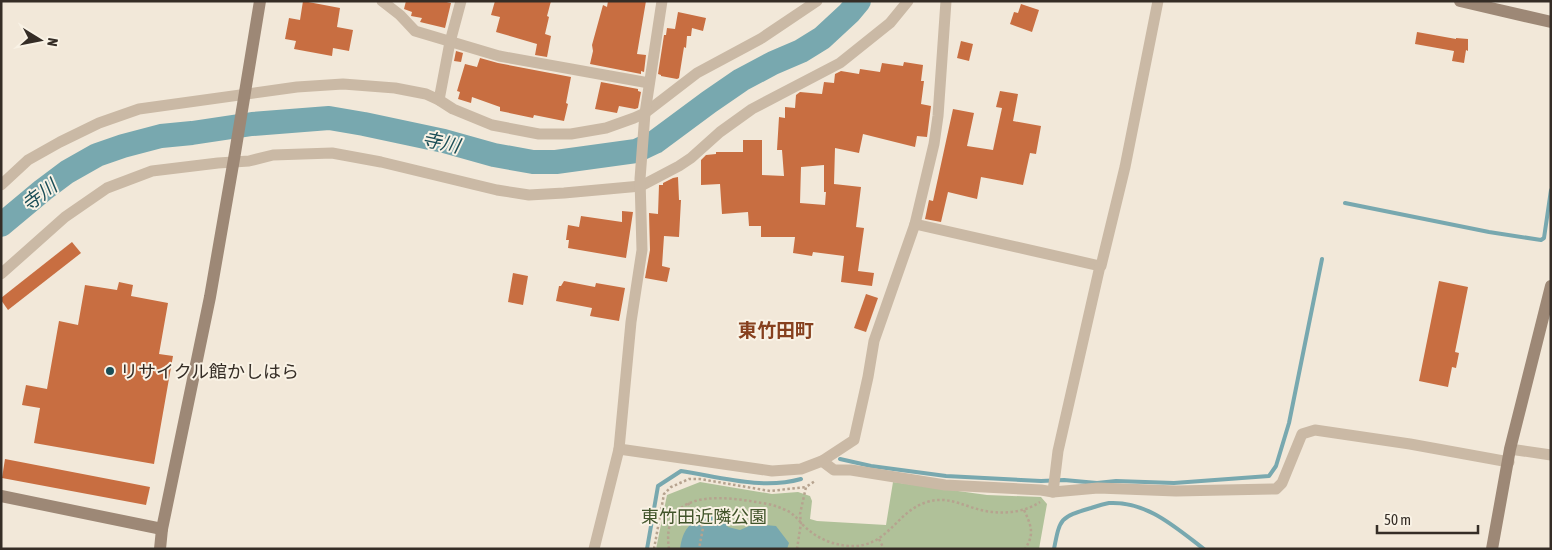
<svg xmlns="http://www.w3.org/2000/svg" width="1552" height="550" viewBox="0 0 1552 550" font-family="'Asap Condensed','Noto Sans JP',sans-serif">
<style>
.green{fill:#b0c199}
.water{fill:#78a8af}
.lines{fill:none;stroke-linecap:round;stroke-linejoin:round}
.stream{stroke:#78a8af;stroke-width:4}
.river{stroke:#78a8af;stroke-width:24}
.building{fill:#c86e41;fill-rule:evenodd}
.path{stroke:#b6a38f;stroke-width:2.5;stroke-dasharray:2.5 2.5;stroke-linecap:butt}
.street{stroke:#cab9a5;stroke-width:11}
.secondary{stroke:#9d8876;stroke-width:12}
.poi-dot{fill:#1b4e57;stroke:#f9f2e5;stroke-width:2}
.labels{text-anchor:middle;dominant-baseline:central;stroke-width:4;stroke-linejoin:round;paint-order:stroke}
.poi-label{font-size:18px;fill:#352d26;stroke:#f9f2e5;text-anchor:start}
.park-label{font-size:18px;fill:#41542a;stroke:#f9f2e5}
.water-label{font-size:19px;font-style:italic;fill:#1b4e57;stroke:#f9f2e5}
.neighbourhood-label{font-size:19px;font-weight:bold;fill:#86401e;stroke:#f9f2e5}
</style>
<rect width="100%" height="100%" fill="#f2e8d9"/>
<path class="green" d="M700,482L772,494L798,492L810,496L812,501L810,519L817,521L886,525L893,482L987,495L1041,497L1047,504L1039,549H656L667,495Z"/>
<path class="water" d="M707,514L720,515L728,527L740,530L754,524L776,526L789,543L787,549H680C683,529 689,523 707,514Z"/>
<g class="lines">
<g class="stream">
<path d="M1345,203L1489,232L1541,240L1544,238L1551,190"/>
<path d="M840,459L871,466L946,476L1041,481L1064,480L1097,483L1116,481L1174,483L1269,476L1276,466L1289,423L1322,259"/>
<path d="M647,549L658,486L681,471C720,477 762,490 801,479"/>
<path d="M1054,549C1060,518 1060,517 1091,508C1097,506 1103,504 1109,503C1147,501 1175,527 1204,549"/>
</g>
<path class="river" d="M1,225L43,190L67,172L97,155L123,146L161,136L192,133L252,124L329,118L364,124L444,141L494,155L533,162H556L636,151L655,142L709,102L741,80L773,63L801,51L822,38L849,13L859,1"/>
</g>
<g class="building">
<path d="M303,1L340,8L337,27L353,30L349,51L333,48L332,56L294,49L296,41L285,39L289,18L300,20Z"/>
<path d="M406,1H442L451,3L445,28L420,22L422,18L411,16L412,12L404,9Z"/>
<path d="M495,1H551L547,16L549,17L545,34L551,36L547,57L535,55L537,44L496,32L500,17L491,15Z"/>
<path d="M608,1H646L637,54L646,55L644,72L641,71V74L590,64L593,51L592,45L603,5L607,7Z"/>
<path d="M1021,4L1039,10L1032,32L1010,24L1014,12L1018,13Z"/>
<path d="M678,12L706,18L703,31L692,28L691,36H687L686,48L684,47L679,78L677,79L661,76V75L658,74L664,35H666L667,28L675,29Z"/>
<path d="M1417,32L1456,39V38L1468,39V51L1466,50L1464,63L1452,61L1454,51L1415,44Z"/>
<path d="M961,41L973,44L969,61L957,58Z"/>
<path d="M456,51L463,53L461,62L454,61Z"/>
<path d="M480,58L498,63L571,77L566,103L568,104L564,121L534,115L533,118L500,111V107L472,97L471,103L458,99L460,92L457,91L465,64L477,67Z"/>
<path d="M904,62L923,65L921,81H924L921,104L931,106L927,137L917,136L915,147L863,134L859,153L835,148L834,184L861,187L856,227L864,228L858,271L874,273L872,286L841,282L844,256L813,252L812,256L793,253L795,237H761V226H749L748,212L722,214L720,184L701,185V160L706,155L716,154V152H743V140H762V175L784,176L782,150H777L779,117L785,118V107L795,108L796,95L800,92L822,94L824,82L834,83L835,74L841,71L859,74L860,69L880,72L882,63L903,66ZM824,165V192H826L825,205L800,203L801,167Z"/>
<path d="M601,82L638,89V91L641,92L638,108L635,109L619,106L617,113L595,109Z"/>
<path d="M1000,91L1018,94L1013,121L1041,126L1036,154L1030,153L1023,185L981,177L977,199L948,192L941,222L925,219L929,200L933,201L953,109L974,113L967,146L993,150L1002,108L996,107Z"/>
<path d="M678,177L679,200H681L679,237L664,236L662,266L670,268L667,282L645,278L650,250L649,213L658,214L659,185H663V183L673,178Z"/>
<path d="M622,211L633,212L626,258L568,248L569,240H566L568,225L579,227L581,216L622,222Z"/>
<path d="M72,242L81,253L8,310L1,300V298Z"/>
<path d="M513,273L528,276L523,305L508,302Z"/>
<path d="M564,281L595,287L596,283L625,288L619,321L590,316L592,308L556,301L559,286H561Z"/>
<path d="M1439,281L1468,287L1455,352L1459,353L1456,368L1452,367L1448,387L1419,381Z"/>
<path d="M119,282L133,285L131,296L168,303L159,354L173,356L154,464L34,443L40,408L22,405L26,385L47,389L59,321L78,325L85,285L117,290Z"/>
<path d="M866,294L878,298L866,332L854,328Z"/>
<path d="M5,459L150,487L146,505L2,478Z"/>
</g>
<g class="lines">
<g class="path">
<path d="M688,503L703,528L699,549"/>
<path d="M1024,510C1031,525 1035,534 1025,549"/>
<path d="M879,539L884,549"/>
<path d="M654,549L664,494L671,487L689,479H700L770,491L806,487"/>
<path d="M669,549C661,494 711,495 750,501C761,503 773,504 783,509C792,512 797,518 803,525C816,538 832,545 850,546C888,548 896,511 927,502C944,497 955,502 971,507C992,515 1021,515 1040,502"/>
<path d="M797,549L801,523L800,514L806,487L815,481"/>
</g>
<g class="street">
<path d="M382,1L400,15L415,31L499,56L649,83"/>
<path d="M439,100L450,42L461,1"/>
<path d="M1,185L28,160L60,142L99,123L139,109L297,87L343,84L395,88L426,94L439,100L453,109L492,125L539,134H571L606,128L634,118L645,113L697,73L762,38L817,1"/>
<path d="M915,224L1100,266"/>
<path d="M1,274L65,217L107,188L152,171L218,163L249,161L273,155L332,153L381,162L497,190L529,195L564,193L641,186L679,166L691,158L720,132L752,109L840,63L890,23L908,1"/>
<path d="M619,449L772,471L801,469L822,461L854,440L868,377L874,341L915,224L934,144L938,116L946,1"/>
<path d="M1510,449L1551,455"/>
<path d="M822,461L834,470H851L945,485L1041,490L1053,492L1098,488L1176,491L1276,489L1282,483L1302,434L1315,430L1410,444L1509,462"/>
<path d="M1053,492L1058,451L1100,266H1101L1125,167L1158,1"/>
<path d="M594,549L619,449L631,322L642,250L640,179L645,113L662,1"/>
</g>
<g class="secondary">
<path d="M1460,1L1551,22"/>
<path d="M1,496L162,529"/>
<path d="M160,549L162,529L210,297L235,153L260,1"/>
<path d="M1492,549L1510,449L1551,286"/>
</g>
</g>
<circle class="poi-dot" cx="110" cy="371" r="5"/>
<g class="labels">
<g class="poi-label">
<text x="120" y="371">リサイクル館かしはら</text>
</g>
<g class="park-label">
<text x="704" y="516">東竹田近隣公園</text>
</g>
<g class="water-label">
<text transform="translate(441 142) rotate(12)">寺川</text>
<text transform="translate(39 195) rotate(-37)">寺川</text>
</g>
<g class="neighbourhood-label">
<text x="776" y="330">東竹田町</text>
</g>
</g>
<rect width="1552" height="550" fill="none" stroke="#352d26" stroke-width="5"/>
<g transform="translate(40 40) rotate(100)" stroke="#f9f2e5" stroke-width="4" paint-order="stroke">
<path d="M0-4L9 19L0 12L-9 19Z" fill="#352d26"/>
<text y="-8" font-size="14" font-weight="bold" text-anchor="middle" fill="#352d26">N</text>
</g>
<path d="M1377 525v8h101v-8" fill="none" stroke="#352d26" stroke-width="2.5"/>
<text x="1384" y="525" font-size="15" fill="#352d26" stroke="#f9f2e5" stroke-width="4" paint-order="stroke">50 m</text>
</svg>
